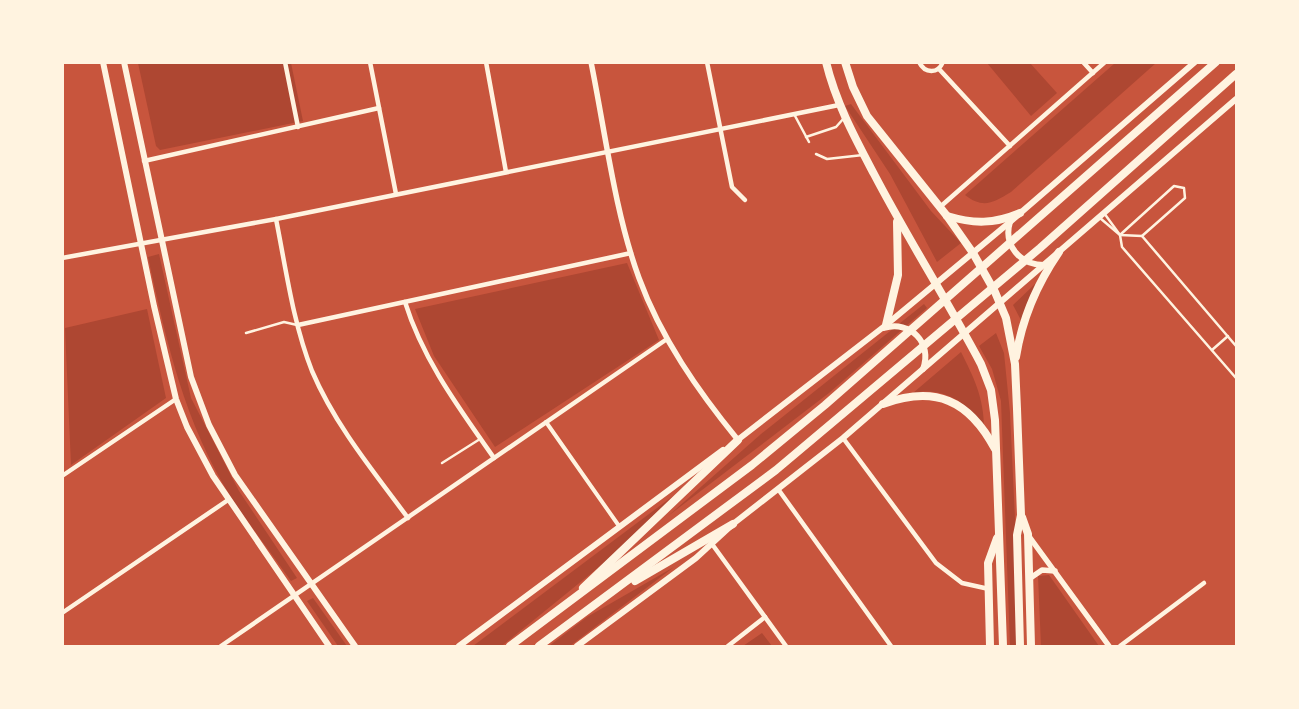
<svg xmlns="http://www.w3.org/2000/svg" width="1299" height="709" viewBox="0 0 1299 709" font-family="Manrope,sans-serif">
<style>
.green{fill:#ae4732}
.lines{fill:none;stroke-linecap:round;stroke-linejoin:round}
.service{stroke:#fff3e0;stroke-width:2.5}
.pedestrian{stroke:#fff3e0;stroke-width:4}
.minor{stroke:#fff3e0;stroke-width:4.5}
.tertiary{stroke:#fff3e0;stroke-width:5.5}
.secondary{stroke:#fff3e0;stroke-width:6}
.primary{stroke:#fff3e0;stroke-width:8}
</style>
<rect width="100%" height="100%" fill="#c8553d"/>
<g class="green">
<path d="M138,63H291L303,121L160,150L156,146Z"/>
<path d="M987,63H1030L1057,93L1031,116Z"/>
<path d="M1115,63H1156L1011,192C993,203 983,209 965,195Z"/>
<path d="M851,104L931,211L961,243L937,262L890,174L845,106Z"/>
<path d="M159,254L191,398L239,491L297,578L291,581C271,553 250,526 231,497C185,424 166,341 148,257Z"/>
<path d="M627,263L659,340L495,447L434,356L415,309Z"/>
<path d="M1036,283L1023,324L1013,305Z"/>
<path d="M924,304L927,308L829,393L668,516L761,434Z"/>
<path d="M147,309L166,398L71,465L65,328Z"/>
<path d="M996,333L1004,353L1010,413L1021,646H1010L1001,401L992,369L979,346Z"/>
<path d="M961,352C974,378 984,398 984,428C969,403 943,386 913,393Z"/>
<path d="M673,496L615,554L503,645L473,646Z"/>
<path d="M674,567L570,646H549L587,617Z"/>
<path d="M1049,575L1099,646H1041L1038,576Z"/>
<path d="M313,598L347,646H338L307,601Z"/>
<path d="M762,633L772,646H743Z"/>
</g>
<g class="lines">
<g class="service">
<path d="M794,114L809,142"/>
<path d="M806,137L836,127L844,118"/>
<path d="M816,154L827,159L863,155"/>
<path d="M1104,213L1120,235L1122,247L1236,378"/>
<path d="M1100,218L1120,235L1142,236L1236,346"/>
<path d="M1121,234L1174,186L1184,188L1185,198L1142,236"/>
<path d="M246,333L284,322L297,325"/>
<path d="M1212,350L1228,336"/>
<path d="M442,463L480,439"/>
</g>
<path class="pedestrian" d="M546,422L619,526"/>
<g class="minor">
<path d="M285,62L298,127"/>
<path d="M370,62L396,194"/>
<path d="M486,62L506,172"/>
<path d="M707,62L732,187L745,200"/>
<path d="M919,62C925,74 938,74 943,62"/>
<path d="M1083,62L1093,73"/>
<path d="M939,69L1010,146"/>
<path d="M144,161L379,108"/>
<path d="M940,207L1105,62"/>
<path d="M276,219C286,269 293,323 312,371C335,425 373,471 408,518"/>
<path d="M62,258L276,219L839,105"/>
<path d="M405,302C423,360 459,408 494,458"/>
<path d="M298,325L631,253"/>
<path d="M843,438L936,563L962,583L989,589"/>
<path d="M62,476L176,399"/>
<path d="M778,489L891,646"/>
<path d="M712,544L786,646"/>
<path d="M62,613L228,500"/>
<path d="M221,646L667,339"/>
<path d="M728,646L765,617"/>
<path d="M1120,646L1204,583"/>
</g>
<g class="tertiary">
<path d="M591,62C605,131 615,213 639,278C661,338 698,391 738,440"/>
<path d="M1028,535L1109,646"/>
<path d="M1029,579L1042,570L1055,571"/>
</g>
<g class="secondary">
<path d="M103,62L154,306L176,399L187,427L213,476L329,646"/>
<path d="M124,62L191,377L209,425L235,475L355,646"/>
<path d="M1010,222C1003,245 1020,265 1044,265"/>
<path d="M884,328C910,320 933,343 923,369"/>
<path d="M735,442L886,325L1010,222L1195,62"/>
<path d="M459,646L723,450"/>
<path d="M577,646L696,558L733,524L843,438L1236,99"/>
</g>
<g class="primary">
<path d="M826,62C836,103 855,138 874,174C908,239 947,300 981,364L991,390L995,420L1003,646"/>
<path d="M845,62L853,87L867,116L947,216L973,253L995,292L1006,318L1015,364L1017,409L1021,515L1017,535L1020,646"/>
<path d="M947,216C974,224 994,224 1020,213"/>
<path d="M886,325L898,275L897,222"/>
<path d="M1016,357C1022,319 1037,284 1059,252"/>
<path d="M883,404C935,385 969,400 995,449"/>
<path d="M1022,517L1028,534L1031,646"/>
<path d="M635,581L733,524"/>
<path d="M583,588L738,440"/>
<path d="M510,646L752,465L825,405L1216,62"/>
<path d="M539,646L776,470L1040,248L1236,74"/>
<path d="M990,646L988,563L997,538"/>
</g>
</g>
<rect width="1299" height="709" fill="none" stroke="#fff3e0" stroke-width="128"/>
</svg>
